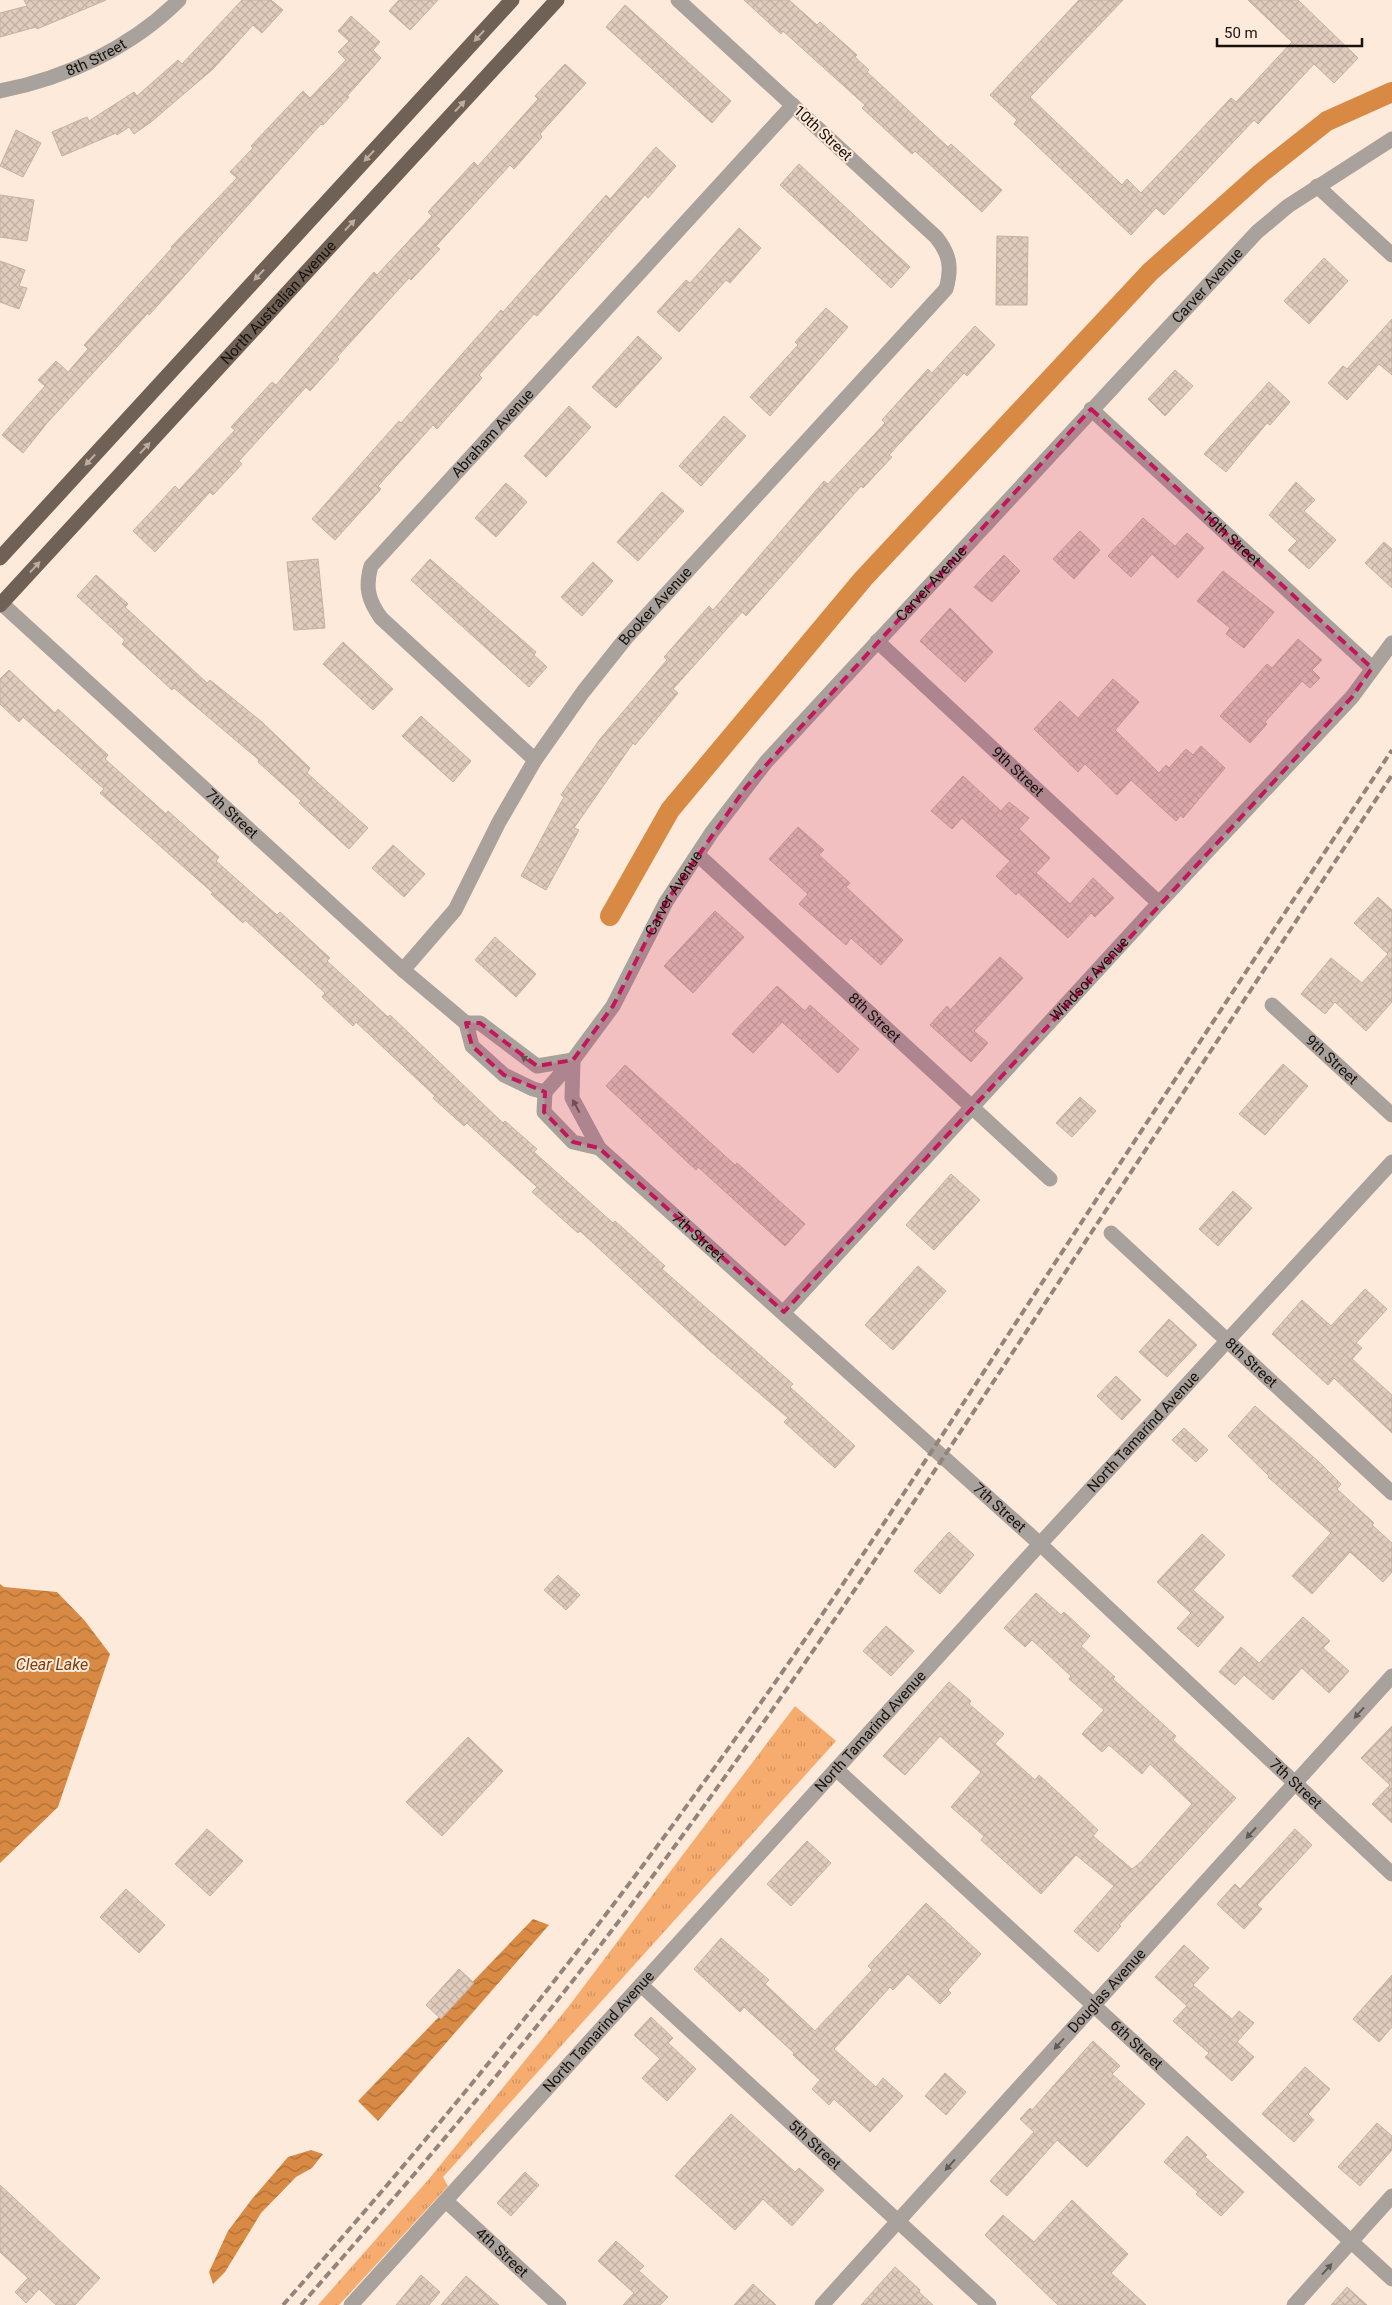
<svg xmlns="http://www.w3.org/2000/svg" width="1392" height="2305" viewBox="0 0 1392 2305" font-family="Roboto,sans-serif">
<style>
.grass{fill:url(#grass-tufts)}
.water{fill:url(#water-waves)}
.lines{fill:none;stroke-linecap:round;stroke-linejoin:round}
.canal{stroke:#d88a44;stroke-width:20}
.building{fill:url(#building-cross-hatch);stroke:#c4b1a3}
.minor{stroke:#a9a19b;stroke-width:15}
.major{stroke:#706156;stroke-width:15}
.rail{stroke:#93857b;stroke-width:4;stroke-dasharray:8 4;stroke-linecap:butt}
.oneway{fill:#beac9f}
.oneway2{fill:#605954}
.marked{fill:#c2185b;fill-opacity:0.2;stroke:#c2185b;stroke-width:4;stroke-dasharray:10 6;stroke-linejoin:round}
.labels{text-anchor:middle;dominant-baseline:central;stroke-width:4;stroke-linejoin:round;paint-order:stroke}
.street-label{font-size:15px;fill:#18110c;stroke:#feeadb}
.water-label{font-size:16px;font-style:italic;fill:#76420e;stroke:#feeadb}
</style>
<defs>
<pattern id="grass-tufts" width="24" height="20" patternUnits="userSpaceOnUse" patternTransform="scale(1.25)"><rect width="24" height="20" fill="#f6ac6f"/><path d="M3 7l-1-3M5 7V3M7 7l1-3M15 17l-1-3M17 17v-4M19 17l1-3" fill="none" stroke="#d2935f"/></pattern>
<pattern id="water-waves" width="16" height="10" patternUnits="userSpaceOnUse" patternTransform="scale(1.25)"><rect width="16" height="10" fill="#d88a44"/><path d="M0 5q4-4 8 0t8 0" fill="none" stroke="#ae6f37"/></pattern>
<pattern id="building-cross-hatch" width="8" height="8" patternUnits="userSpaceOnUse" patternTransform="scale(1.25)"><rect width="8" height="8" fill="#e0ccbd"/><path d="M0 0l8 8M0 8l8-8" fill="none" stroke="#bfaea1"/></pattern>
</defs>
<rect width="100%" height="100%" fill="#feeadb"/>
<path class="grass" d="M795,1706L836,1741L443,2177L448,2186L339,2305H318L429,2179L569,2006Z"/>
<g class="water">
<path d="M0,1584L4,1587L57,1592L85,1621L110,1654L58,1807L0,1863Z"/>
<path d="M533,1919L549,1925L378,2121L358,2101Z"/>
<path d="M311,2150L323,2154L312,2168L296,2177L261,2213L225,2272L213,2284L209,2272L228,2231L252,2199L288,2157Z"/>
</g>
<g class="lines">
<path class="canal" d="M610,916L670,810L863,579L1150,272L1261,173L1327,121L1392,92"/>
</g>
<g class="building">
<path d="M24,0H106L37,29L36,27L0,37V13L27,6Z"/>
<path d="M242,0H271L283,10L262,33L253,25L213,69L151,122L134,134L129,127L117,135L116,133L62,156L52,132L87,117L89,121L134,92L137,96L178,60L182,64Z"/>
<path d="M399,0H438L410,30L389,11Z"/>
<path d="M744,0H789L817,25L820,22L857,55L855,57L869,70L867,72L948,147L951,144L1002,190L982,212L915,151L912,154L862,108L865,105L783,31L781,34Z"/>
<path d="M1079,0H1123L1030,97L1122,185L1127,179L1141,193L1231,98L1236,102L1292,42L1248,0H1298L1358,58L1334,83L1314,64L1258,124L1254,120L1164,215L1156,208L1131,235L1014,124L1017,120L990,95Z"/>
<path d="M625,5L731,101L712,123L606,27Z"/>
<path d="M351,16L380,42L373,50L381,58L347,96L349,97L323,125L321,124L149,315L148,313L47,423L23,453L2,435L45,386L38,380L56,361L68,372L88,349L84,345L172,248L171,247L237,178L230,172L253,148L251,146L303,91L310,98L346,60L338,52L349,41L338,31Z"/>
<path d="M565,64L586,83L540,134L542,137L514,169L510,165L436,246L440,249L411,280L409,278L337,357L339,359L310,391L306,387L239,461L242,464L213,495L210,492L155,552L133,531L175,486L179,490L235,430L231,427L272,382L276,385L374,272L377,275L432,216L428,212L474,162L478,166L538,99L535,96Z"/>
<path d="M16,130L41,143L23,177L0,166Z"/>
<path d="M656,147L676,166L648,198L645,195L537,316L534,314L479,375L482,378L437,429L433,425L378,486L381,489L335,540L312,519L399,421L401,423L501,310L503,312L606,195L610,199Z"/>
<path d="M799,164L910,267L891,288L780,185Z"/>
<path d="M0,195L34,200L27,241L0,237Z"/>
<path d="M739,228L761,248L730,283L726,280L679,332L657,312L686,280L690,283Z"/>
<path d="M997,236L1028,237L1027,305H996Z"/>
<path d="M1324,258L1348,281L1309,324L1284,301Z"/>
<path d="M0,261L25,270L19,286L27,288L19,309L0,302Z"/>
<path d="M826,308L848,327L770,416L750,397L798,345L795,342Z"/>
<path d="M1392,319V375L1379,364L1347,400L1328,383L1343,366L1347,369Z"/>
<path d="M975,326L995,345L967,376L964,373L889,455L892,457L863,488L861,486L746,616L742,612L673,689L678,693L635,745L633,743L574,828L579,830L546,890L521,876L564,797L561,795L600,739L667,660L664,657L709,606L713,610L824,481L828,484L885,423L882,420L928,369L932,373Z"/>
<path d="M638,336L662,358L616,408L592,387Z"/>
<path d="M1175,370L1193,386L1165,416L1148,399Z"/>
<path d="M1269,382L1290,402L1270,425L1267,423L1226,472L1204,454Z"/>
<path d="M569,406L591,427L546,477L524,456Z"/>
<path d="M724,416L746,436L701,486L679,466Z"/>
<path d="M1296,482L1315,500L1304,511L1336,540L1309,569L1288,550L1297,541L1269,515Z"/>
<path d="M506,483L527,502L496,537L475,518Z"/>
<path d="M662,492L684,511L638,561L617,542Z"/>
<path d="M1143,518L1175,546L1187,533L1204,548L1178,578L1152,554L1131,577L1108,556Z"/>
<path d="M1080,531L1100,550L1074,579L1053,559Z"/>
<path d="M1384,542L1392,549V588L1365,563Z"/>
<path d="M1004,555L1020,571L992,602L974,587Z"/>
<path d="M318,559L325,628L294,630L287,562Z"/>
<path d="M430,559L536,652L534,655L547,667L529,687L411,580Z"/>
<path d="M593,562L613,581L582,616L561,597Z"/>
<path d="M1223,571L1274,612L1244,648L1226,634L1230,628L1197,601Z"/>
<path d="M96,575L128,604L125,607L207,683L210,680L262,722L310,768L307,773L368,828L349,849L299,803L301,801L258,762L259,760L174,688L172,690L122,644L125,640L77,596Z"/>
<path d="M950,608L993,652L965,682L920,641Z"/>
<path d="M1298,639L1322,660L1312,670L1320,678L1310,688L1302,681L1265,722L1267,724L1250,743L1220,716L1267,664L1272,668Z"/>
<path d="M343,642L393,689L373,710L323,664Z"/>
<path d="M9,670L55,713L58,709L108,755L105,759L166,814L168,811L219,857L216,861L277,915L280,912L330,958L327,961L388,1017L390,1015L503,1123L505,1121L537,1149L534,1152L613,1223L615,1221L665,1266L662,1269L793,1384L790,1387L855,1446L835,1468L784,1422L788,1418L708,1349L580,1231L578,1233L532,1192L537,1187L467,1123L464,1126L433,1098L435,1096L356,1022L353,1026L322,997L325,993L245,920L243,923L211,894L213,893L100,793L104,789L23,717L19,722L0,704V679Z"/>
<path d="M1113,679L1139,702L1115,730L1159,773L1166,765L1169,768L1186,749L1193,755L1201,746L1225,768L1183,818L1181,815L1176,821L1131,780L1117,795L1085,764L1078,772L1034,729L1060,701L1078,718Z"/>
<path d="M421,716L471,761L453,782L402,736Z"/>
<path d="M963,776L1001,811L1009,802L1029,818L1019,829L1050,858L1036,873L1070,904L1093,878L1114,898L1095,917L1091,913L1068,938L1018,892L1016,895L996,876L1010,861L962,818L952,829L931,811Z"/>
<path d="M798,827L824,850L819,855L850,883L846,887L903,940L881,965L851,938L846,945L799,904L808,894L769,859Z"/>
<path d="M393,845L425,874L404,897L372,868Z"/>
<path d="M1378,897L1392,910V1002L1366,1031L1335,1002L1325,1014L1301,994L1331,958L1362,983L1388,954L1354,923Z"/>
<path d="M715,911L744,937L693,993L664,966Z"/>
<path d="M495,937L536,974L516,997L475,960Z"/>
<path d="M1000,957L1023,978L974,1031L988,1043L971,1062L930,1025L947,1006L950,1010Z"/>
<path d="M777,986L805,1011L810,1005L859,1049L838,1073L782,1022L753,1053L732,1034Z"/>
<path d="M1283,1064L1308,1086L1265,1135L1239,1114Z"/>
<path d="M625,1065L735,1165L737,1163L805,1224L785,1246L698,1167L696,1170L606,1086Z"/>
<path d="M1080,1097L1096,1111L1072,1137L1056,1123Z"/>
<path d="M951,1174L980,1200L934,1250L906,1225Z"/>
<path d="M1233,1191L1252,1208L1218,1246L1199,1229Z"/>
<path d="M918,1266L946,1291L893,1350L865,1325Z"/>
<path d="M1365,1289L1387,1309L1356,1343L1362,1348L1352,1359L1392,1395V1433L1334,1378L1328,1385L1272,1334L1302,1300L1331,1326Z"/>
<path d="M1169,1319L1197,1345L1167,1377L1139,1352Z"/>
<path d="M1116,1376L1141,1400L1122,1420L1097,1396Z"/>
<path d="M1255,1406L1319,1462L1341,1484L1337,1489L1374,1523L1372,1525L1392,1543V1572L1383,1582L1350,1552L1312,1594L1292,1576L1331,1533L1268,1477L1269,1476L1228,1436Z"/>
<path d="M1184,1428L1208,1450L1196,1462L1172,1440Z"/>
<path d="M949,1532L974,1555L940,1594L914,1571Z"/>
<path d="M1202,1534L1225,1555L1193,1590L1224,1617L1198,1647L1177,1628L1191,1613L1157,1582Z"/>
<path d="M558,1575L580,1595L566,1610L544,1590Z"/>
<path d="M1036,1593L1061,1615L1064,1612L1090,1636L1081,1646L1115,1677L1113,1679L1176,1736L1173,1740L1236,1798L1119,1925L1121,1926L1098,1952L1074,1931L1114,1886L1076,1855L1041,1894L981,1840L984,1836L951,1807L981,1772L940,1736L905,1775L883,1756L949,1682L971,1701L969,1704L1004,1734L995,1744L1035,1780L1039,1775L1064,1798L1098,1830L1093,1836L1132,1869L1141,1862L1192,1804L1150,1764L1142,1774L1109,1745L1102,1752L1082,1734L1104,1710L1069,1679L1071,1676L1032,1640L1025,1647L1004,1628Z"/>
<path d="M1303,1617L1330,1641L1323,1648L1349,1671L1329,1693L1302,1668L1273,1700L1244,1675L1235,1685L1219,1672L1241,1647L1259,1663Z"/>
<path d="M886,1626L914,1651L891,1676L863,1651Z"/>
<path d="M1392,1726V1823L1372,1804L1390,1785L1361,1758Z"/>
<path d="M468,1737L503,1771L442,1836L406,1802Z"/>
<path d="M207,1829L243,1861L210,1896L175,1864Z"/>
<path d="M1295,1829L1312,1845L1257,1905L1262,1909L1244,1929L1217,1904L1235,1884L1240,1889Z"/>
<path d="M807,1841L831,1863L791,1906L767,1884Z"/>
<path d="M126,1889L165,1925L139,1953L100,1917Z"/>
<path d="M926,1903L981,1954L948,1990L951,1993L940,2004L908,1974L893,1990L890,1987L834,2049L876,2087L883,2078L903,2096L870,2132L834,2099L829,2105L812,2089L820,2080L793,2055L794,2053L744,2007L740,2012L694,1969L721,1938L769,1980L765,1984L815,2031L872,1970L868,1966Z"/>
<path d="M1184,1945L1209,1968L1193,1985L1232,2019L1239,2011L1254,2023L1237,2042L1254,2057L1232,2081L1205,2057L1209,2053L1173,2021L1187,2006L1155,1977Z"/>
<path d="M459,1969L474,1983L441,2019L426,2005Z"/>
<path d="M1392,1975V2027L1379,2042L1353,2019Z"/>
<path d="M651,2017L673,2038L668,2043L696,2069L667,2101L642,2078L660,2059L634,2035Z"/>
<path d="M1093,2041L1120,2066L1112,2074L1145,2104L1087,2167L1057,2140L1007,2196L990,2181L1034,2132L1020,2119L1030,2108L1032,2110Z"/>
<path d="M1305,2067L1330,2089L1308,2114L1314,2120L1294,2142L1262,2114Z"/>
<path d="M945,2073L966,2092L946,2115L925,2096Z"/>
<path d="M731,2114L795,2172L799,2168L824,2190L792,2226L763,2199L735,2230L675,2176Z"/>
<path d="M1377,2123L1392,2136V2150L1360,2186L1338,2167Z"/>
<path d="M1187,2136L1207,2155L1205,2157L1244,2192L1221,2216L1196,2194L1198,2192L1164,2162Z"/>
<path d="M525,2172L539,2185L511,2216L497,2203Z"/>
<path d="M0,2185L100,2278L75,2305H56L39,2289L26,2303L15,2292L28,2278L0,2252Z"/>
<path d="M1072,2200L1128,2254L1111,2273L1146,2305H1058L985,2235L1003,2215L1034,2242Z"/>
<path d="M616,2241L644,2266L639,2271L668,2297L660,2305H623L634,2293L598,2261Z"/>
<path d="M895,2267L920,2290L919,2292L933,2305H861Z"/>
<path d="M421,2275L440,2292L429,2305H396Z"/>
<path d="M466,2276L499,2305H441Z"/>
<path d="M753,2284L776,2305H734Z"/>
<path d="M1347,2287L1367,2305H1331Z"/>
</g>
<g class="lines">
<g class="minor">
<path id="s1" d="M0,91C66,78 131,48 179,0"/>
<path d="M1317,186L1392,255"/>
<path id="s2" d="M1091,409L1372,668"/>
<path id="s3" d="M0,602L403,970L466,1023L472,1046L504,1075L533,1089L545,1092"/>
<path id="s4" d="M877,641L1159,903"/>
<path id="s5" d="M535,760L381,618C368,600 365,587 371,566L793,105"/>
<path id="s6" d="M698,855L1050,1179"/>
<path id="s7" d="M403,970L455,910L499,822L535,760L583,692L626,638L946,289C952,268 950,254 936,237L678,0"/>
<path id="s8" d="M1272,1005L1392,1115"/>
<path id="s9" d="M466,1023H480L537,1066L573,1060L572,1098L599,1148L1040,1544L1392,1874"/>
<path id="s10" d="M545,1092L573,1060L613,1006L666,902L712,832L766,762L1257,232L1288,206L1392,139"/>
<path d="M545,1092L544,1112L573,1142L599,1148"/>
<path id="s11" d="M1111,1233L1392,1493"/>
<path id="s12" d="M784,1312L1159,903L1352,697L1392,643"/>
<path id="s13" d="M836,1769L1392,2279"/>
<path id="s14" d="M641,1985L989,2305"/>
<path id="s15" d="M446,2201L559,2305"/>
<path id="s16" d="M351,2305L1040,1544L1392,1162"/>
<path id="s17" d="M822,2305L1392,1676"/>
<path d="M1294,2305L1392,2196"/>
</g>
<g class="major">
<path d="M0,558L512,0"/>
<path id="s18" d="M0,605L557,0"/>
</g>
<g class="rail">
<path d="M283,2305C429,2140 570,1968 699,1789C829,1611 949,1425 1070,1240C1177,1076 1285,913 1392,750"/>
<path d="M301,2305C424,2165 544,2023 655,1873C795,1684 925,1486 1055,1288C1167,1117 1280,946 1392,775"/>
</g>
</g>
<defs><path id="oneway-solid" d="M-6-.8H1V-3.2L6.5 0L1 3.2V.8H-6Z" transform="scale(1.25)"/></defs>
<g class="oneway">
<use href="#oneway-solid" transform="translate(479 36) rotate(133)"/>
<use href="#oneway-solid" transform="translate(460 106) rotate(-47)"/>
<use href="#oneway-solid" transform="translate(369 156) rotate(133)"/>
<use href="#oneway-solid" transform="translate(350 225) rotate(-47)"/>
<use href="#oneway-solid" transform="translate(259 275) rotate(133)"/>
<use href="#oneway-solid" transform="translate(145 448) rotate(-47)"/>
<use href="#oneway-solid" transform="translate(90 460) rotate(133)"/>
<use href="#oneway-solid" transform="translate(35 567) rotate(-47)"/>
</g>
<g class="oneway2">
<use href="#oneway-solid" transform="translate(527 1060) rotate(-146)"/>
<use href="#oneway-solid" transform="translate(576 1106) rotate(-118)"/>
<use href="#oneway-solid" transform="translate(1359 1713) rotate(132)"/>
<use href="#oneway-solid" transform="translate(1251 1833) rotate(133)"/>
<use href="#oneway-solid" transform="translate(1059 2044) rotate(132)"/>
<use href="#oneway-solid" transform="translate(950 2165) rotate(132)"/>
<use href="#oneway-solid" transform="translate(1327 2269) rotate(-48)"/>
</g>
<path class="marked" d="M1091,409L1372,668L1352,697L784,1312L599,1148L573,1142L544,1112L545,1092L504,1075L472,1046L466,1023H480L537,1066L573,1060L613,1006L666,902L746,787Z"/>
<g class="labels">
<g class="street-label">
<text stroke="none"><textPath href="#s1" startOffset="102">8th Street</textPath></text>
<text transform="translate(823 133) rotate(43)">10th Street</text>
<text stroke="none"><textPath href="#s10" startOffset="1048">Carver Avenue</textPath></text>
<text stroke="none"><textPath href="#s18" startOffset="411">North Australian Avenue</textPath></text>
<text stroke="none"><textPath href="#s5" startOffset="445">Abraham Avenue</textPath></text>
<text stroke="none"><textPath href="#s2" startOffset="191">10th Street</textPath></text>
<text stroke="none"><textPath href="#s10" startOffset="642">Carver Avenue</textPath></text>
<text stroke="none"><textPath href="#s7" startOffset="445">Booker Avenue</textPath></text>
<text stroke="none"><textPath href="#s4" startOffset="192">9th Street</textPath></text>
<text stroke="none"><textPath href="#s3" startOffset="314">7th Street</textPath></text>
<text stroke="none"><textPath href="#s10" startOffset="238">Carver Avenue</textPath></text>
<text stroke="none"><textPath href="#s12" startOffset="452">Windsor Avenue</textPath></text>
<text stroke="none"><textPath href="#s6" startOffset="240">8th Street</textPath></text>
<text stroke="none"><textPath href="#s8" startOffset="81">9th Street</textPath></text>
<text stroke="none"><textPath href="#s9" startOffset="350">7th Street</textPath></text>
<text stroke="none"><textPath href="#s11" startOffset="191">8th Street</textPath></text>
<text stroke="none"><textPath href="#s16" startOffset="1179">North Tamarind Avenue</textPath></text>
<text stroke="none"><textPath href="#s9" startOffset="755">7th Street</textPath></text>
<text stroke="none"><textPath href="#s16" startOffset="774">North Tamarind Avenue</textPath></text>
<text stroke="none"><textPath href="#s9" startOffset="1160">7th Street</textPath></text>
<text stroke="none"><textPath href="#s17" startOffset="424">Douglas Avenue</textPath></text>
<text stroke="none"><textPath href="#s16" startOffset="369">North Tamarind Avenue</textPath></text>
<text stroke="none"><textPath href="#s13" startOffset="408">6th Street</textPath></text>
<text stroke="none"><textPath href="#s14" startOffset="236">5th Street</textPath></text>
<text stroke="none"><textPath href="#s15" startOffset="76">4th Street</textPath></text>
</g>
<g class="water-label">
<text x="52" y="1664">Clear Lake</text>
</g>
</g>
<path d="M1217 38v8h145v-8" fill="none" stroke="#18110c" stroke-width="2.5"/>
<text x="1224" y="38" font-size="15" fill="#18110c" stroke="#feeadb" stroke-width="4" paint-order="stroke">50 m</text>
</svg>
